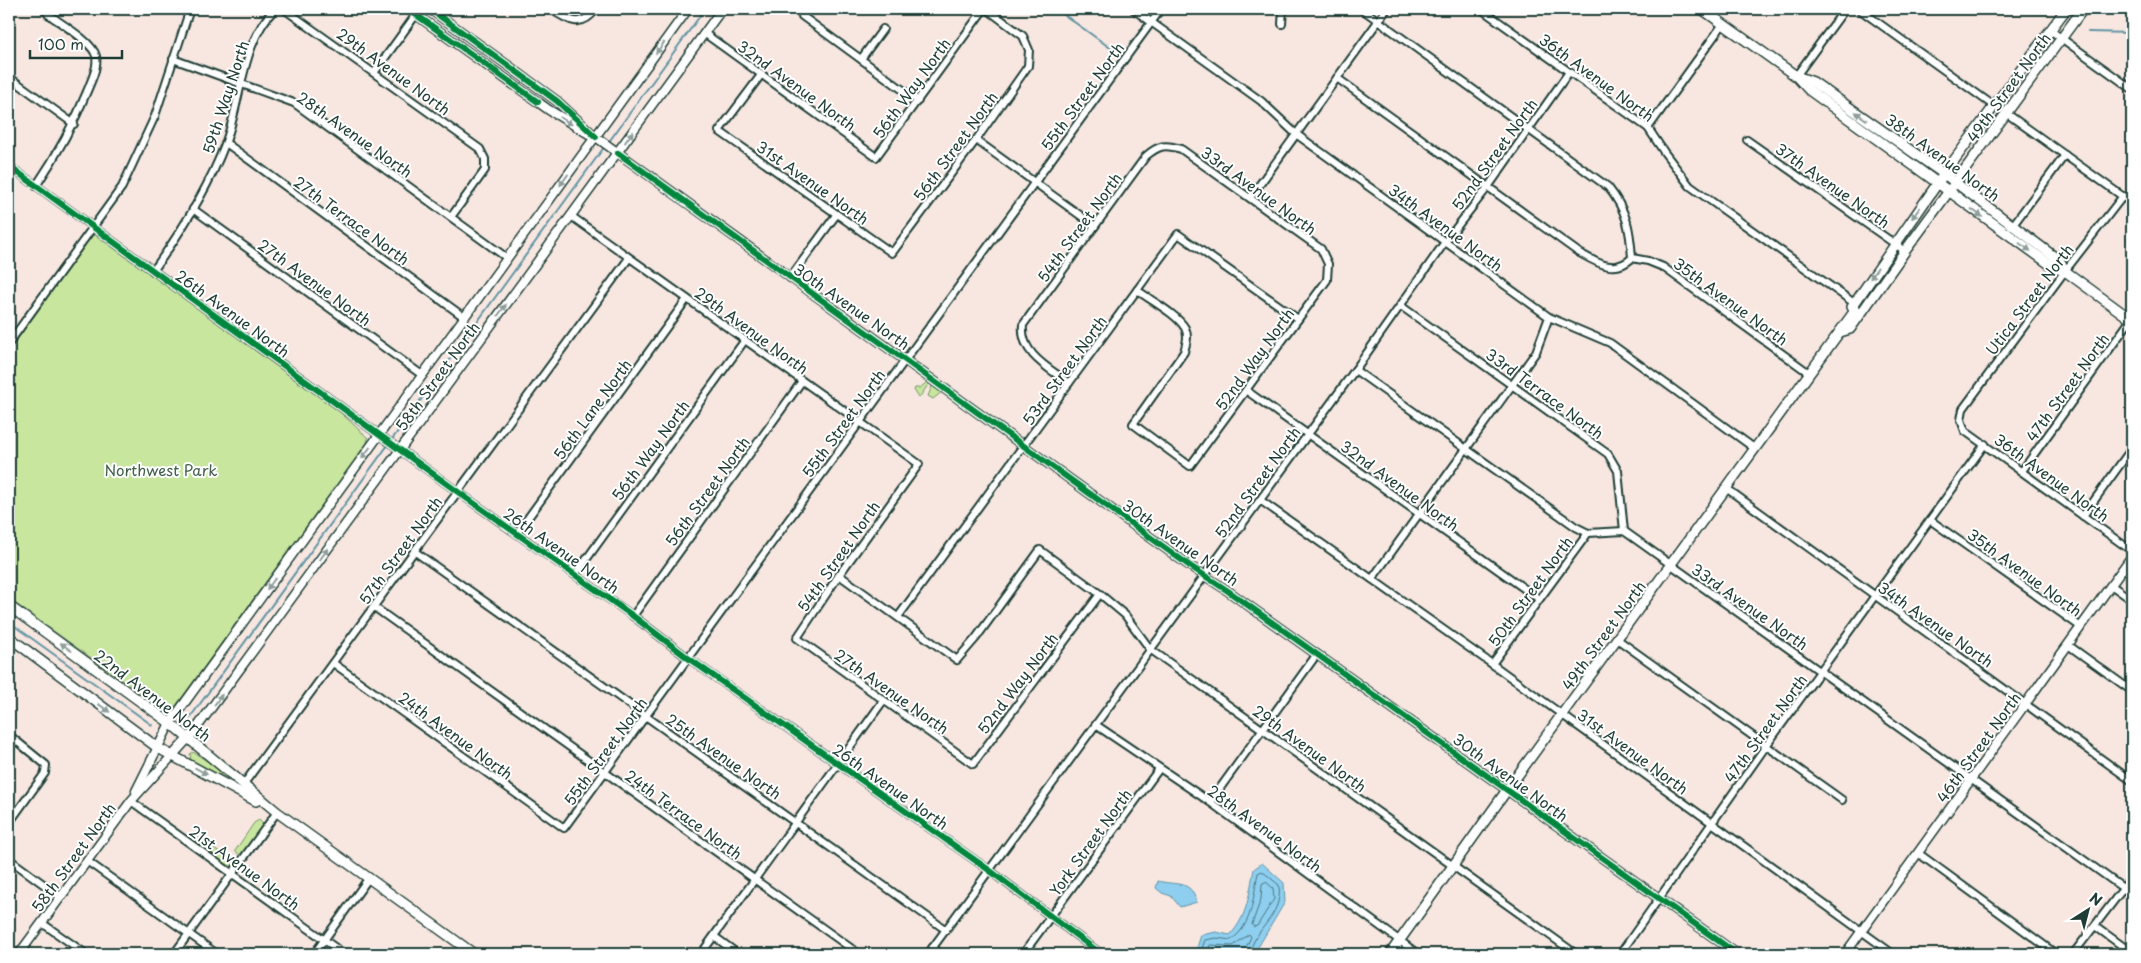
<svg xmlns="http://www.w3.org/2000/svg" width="2141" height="963" viewBox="0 0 2141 963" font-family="'Playpen Sans',sans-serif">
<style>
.green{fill:#c8e69e;stroke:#749269}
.water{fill:#8eceef;stroke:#6294a4}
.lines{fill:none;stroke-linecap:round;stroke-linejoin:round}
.shore{stroke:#4b777f;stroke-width:1}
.stream{stroke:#6294a4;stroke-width:2}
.minor-casing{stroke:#1f3d34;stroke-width:10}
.tertiary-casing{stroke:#1f3d34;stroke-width:11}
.secondary-casing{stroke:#1f3d34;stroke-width:12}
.minor{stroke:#fff;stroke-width:6}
.tertiary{stroke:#fff;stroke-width:8}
.secondary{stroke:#fff;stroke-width:9}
.cycleway-casing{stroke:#fff;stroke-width:9}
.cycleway{stroke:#00873e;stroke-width:6}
.oneway{fill:#8f9e9a}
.labels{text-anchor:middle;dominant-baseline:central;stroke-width:4;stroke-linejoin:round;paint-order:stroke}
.street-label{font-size:15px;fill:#1f3d34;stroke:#fff}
.park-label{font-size:15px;fill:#415f49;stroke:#fff}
</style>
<rect width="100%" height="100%" fill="#f7e7e0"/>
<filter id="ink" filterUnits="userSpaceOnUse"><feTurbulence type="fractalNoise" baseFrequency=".02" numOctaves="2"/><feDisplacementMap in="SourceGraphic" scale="10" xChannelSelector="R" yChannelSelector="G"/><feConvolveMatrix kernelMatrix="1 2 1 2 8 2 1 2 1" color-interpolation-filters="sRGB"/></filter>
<g filter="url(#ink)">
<g class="green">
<path d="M96,235L340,412L368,438L367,443L175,707L166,712L9,599V351L91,236Z"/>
<path d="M927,382H930L919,398L914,390L915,388H920Z"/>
<path d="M933,384L943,391L933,399L928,396Z"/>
<path d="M193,752L232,777L231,779L206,769L191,760L190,754Z"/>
<path d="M259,820L263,824L240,855L235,851L254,823Z"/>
<path d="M197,837L227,858L233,856L237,861L233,866H227L194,842Z"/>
</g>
<g class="water">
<path d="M1262,863L1284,883L1285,902L1254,954H1195L1201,935L1216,932L1230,935C1248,916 1249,893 1254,869Z"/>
<path d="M1158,881C1178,886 1190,879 1197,902L1180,907L1171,896L1162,893L1156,888Z"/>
</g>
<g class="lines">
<g class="shore">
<path d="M1266,882L1273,888L1274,899L1257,926L1254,927L1252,924L1261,899L1262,884Z"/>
<path d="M1200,954L1205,940L1216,938L1231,940C1253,925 1253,896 1258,873L1262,871L1279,885C1283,918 1253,928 1250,954"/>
<path d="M1207,954L1210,945L1233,946L1249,934L1251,937L1243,954"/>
</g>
<g class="stream">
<path d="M1056,9L1116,52"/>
<path d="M2028,9L2041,13"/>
<path d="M2088,32L2132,33"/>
<path d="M608,143L705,9"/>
<path d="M9,622L152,725"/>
<path d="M189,719L605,146"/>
</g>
<g class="minor-casing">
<g id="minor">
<path d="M284,9L480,149L485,159V170L451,217"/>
<path d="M551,9C568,21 582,29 596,9"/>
<path d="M808,9L802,16L918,101"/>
<path d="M1133,9L1261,101L1296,134L1549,317L1610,343L1754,448"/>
<path d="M1362,9L1608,187C1627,211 1630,228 1632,258"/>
<path d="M1481,9L1648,128L1664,152L1690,186L1854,303"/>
<path d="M1859,9L1994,106"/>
<path d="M1282,24L1283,9"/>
<path d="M2050,30L2132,89"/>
<path d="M704,33L876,157L984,9"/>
<path d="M173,59L294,103L507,258"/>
<path d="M861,59L883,29"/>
<path d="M374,73L420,9"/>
<path d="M761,75L719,131L892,253L976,140L1028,66L1029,50L1023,36L987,9"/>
<path d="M1796,76L1845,9"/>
<path d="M9,77L74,124"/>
<path d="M1337,78L1578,252C1596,262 1614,275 1632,258L1648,261L1663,267L1809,373"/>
<path d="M2006,113L2132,203"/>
<path d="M1648,128L1723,24"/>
<path d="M976,140L1095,226"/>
<path d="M1747,140L1905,251"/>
<path d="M226,143L464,317"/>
<path d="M9,166L458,492L633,616L688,658L989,870L1101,954"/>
<path d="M36,186C57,155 74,124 88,89C92,79 98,67 96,56C93,42 60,23 48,14L44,9"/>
<path d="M2123,196L2065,271L1963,409L1961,420L1965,431L2132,551"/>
<path d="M1250,198L1387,9"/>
<path d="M193,209L422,375"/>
<path d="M571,216L919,464L839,575L797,638L973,764L1100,594"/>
<path d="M2013,225L2065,155"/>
<path d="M153,271C181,232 208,189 225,144C241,103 242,40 275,9"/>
<path d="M790,278L836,215"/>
<path d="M1401,306L1608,454L1618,471L1624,531"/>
<path d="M9,343L122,187L155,116L190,9"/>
<path d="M1355,370L1576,527L1588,533L1624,531L2123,888"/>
<path d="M1069,383C1049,368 1020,354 1023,325L1146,156C1159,145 1165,144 1181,149L1321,249L1328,264L1327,280L1190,466L1133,424L1184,352C1186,344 1189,336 1185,328C1177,314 1150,300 1137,290"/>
<path d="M1247,391L1539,599"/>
<path d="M2022,471L2132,318"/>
<path d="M1726,488L2132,781"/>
<path d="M1260,500L1492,664L1893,954"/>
<path d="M2083,516L2132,448"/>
<path d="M1930,520L2081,627"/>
<path d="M517,533L687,299"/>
<path d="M414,551L946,930"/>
<path d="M575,575L745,340"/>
<path d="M839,575L957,660L976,638L1040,550L1100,594L1125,615L1150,649L1576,954"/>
<path d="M1372,579L1536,352L1549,317"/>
<path d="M2111,585L2132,600"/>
<path d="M374,607L859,954"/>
<path d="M633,616L802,381"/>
<path d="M898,617L1178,234L1298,319"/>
<path d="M1617,639L1842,800"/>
<path d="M2068,645L2132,691"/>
<path d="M333,663L564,828L1161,9"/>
<path d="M1492,664L1588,533"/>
<path d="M1096,725L1210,802L1418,954"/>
<path d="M9,735L46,765L45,773L9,823"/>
<path d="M243,785L629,258"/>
<path d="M131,801L344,954"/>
<path d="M1210,802L1317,654"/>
<path d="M1918,853L2056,954"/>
<path d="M9,859L61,897"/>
<path d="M87,861L217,954"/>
<path d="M42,923L86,954"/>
<path d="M2095,926L2132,953"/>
<path d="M715,937L738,954"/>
<path d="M932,948L941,954"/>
<path d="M174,954L277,812"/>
<path d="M314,954L368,879"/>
<path d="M701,954L883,701"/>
<path d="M928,954L1355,370L1445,242L1488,187L1569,72"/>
<path d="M1023,954L1159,769"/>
<path d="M1620,954L1766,746L1985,444"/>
<path d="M2073,954L2132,877"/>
</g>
</g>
<g class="tertiary-casing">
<g id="tertiary">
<path d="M408,9L549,110L589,134"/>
<path d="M430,9L557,101L596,137L675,194L1190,566L1228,591L1737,954"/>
<path d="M136,791L170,723L688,9"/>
<path d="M19,954L131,801L193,733L722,9"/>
<path d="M1845,954L2132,556"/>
</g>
</g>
<g class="secondary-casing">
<g id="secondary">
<path d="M1702,9L1796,76L1809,90L2055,268L2065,271L2132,320"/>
<path d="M1799,77L1813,82L1944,174L2060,261L2065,271"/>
<path d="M1852,307L1944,174L2066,9"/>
<path d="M1840,332L1850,329L1905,251L2083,9"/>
<path d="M9,606L170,723L277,812L474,954"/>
<path d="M9,637L158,748L256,801"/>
<path d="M1390,954L1507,790L1854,312V303"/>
</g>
</g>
<use href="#minor" class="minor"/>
<use href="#tertiary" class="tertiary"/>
<use href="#secondary" class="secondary"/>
<g class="cycleway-casing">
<g id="cycleway">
<path d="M408,9L538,102"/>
<path d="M430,9L557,101L596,137"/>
<path d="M618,153L1190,566L1228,591L1737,954"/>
<path d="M9,166L458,492L633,616L688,658L989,870L1101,954"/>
</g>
</g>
<use href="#cycleway" class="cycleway"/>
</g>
<defs><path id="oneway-solid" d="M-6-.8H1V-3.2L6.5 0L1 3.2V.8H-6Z" transform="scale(1.25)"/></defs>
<g class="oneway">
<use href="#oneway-solid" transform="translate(660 48) rotate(126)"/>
<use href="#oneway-solid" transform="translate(1861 116) rotate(-144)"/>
<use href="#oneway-solid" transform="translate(566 121) rotate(32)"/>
<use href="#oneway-solid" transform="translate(629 137) rotate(-54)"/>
<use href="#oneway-solid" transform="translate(564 180) rotate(126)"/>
<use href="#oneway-solid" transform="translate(1916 213) rotate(126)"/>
<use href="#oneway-solid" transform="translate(1977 213) rotate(36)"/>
<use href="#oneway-solid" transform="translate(2025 247) rotate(35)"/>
<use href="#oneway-solid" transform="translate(1874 273) rotate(123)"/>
<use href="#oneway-solid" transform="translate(502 310) rotate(-54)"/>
<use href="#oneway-solid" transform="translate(366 453) rotate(126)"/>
<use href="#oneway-solid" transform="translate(324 554) rotate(-54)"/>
<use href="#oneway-solid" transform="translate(271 584) rotate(126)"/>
<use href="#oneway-solid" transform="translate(66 647) rotate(-144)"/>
<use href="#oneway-solid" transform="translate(218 700) rotate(-54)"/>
<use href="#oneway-solid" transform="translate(104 708) rotate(36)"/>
<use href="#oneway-solid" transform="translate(201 771) rotate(29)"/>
</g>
</g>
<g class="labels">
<g class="street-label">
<text transform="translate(394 71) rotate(36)">29th Avenue North</text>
<text transform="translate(1597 77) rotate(36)">36th Avenue North</text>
<text transform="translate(797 85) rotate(36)">32nd Avenue North</text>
<text transform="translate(2008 87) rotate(-54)">49th Street North</text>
<text transform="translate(911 88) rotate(-54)">56th Way North</text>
<text transform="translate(1082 96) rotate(-54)">55th Street North</text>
<text transform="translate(225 97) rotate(-72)">59th Way North</text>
<text transform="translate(355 134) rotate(35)">28th Avenue North</text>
<text transform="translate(955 146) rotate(-54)">56th Street North</text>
<text transform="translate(1494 154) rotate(-54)">52nd Street North</text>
<text transform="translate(1943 157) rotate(36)">38th Avenue North</text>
<text transform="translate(813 182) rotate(35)">31st Avenue North</text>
<text transform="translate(1833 185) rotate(35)">37th Avenue North</text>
<text transform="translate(1259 190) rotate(36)">33rd Avenue North</text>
<text transform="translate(352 220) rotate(36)">27th Terrace North</text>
<text transform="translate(1079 227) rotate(-54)">54th Street North</text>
<text transform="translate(1446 227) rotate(36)">34th Avenue North</text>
<text transform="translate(315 282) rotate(36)">27th Avenue North</text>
<text transform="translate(2029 299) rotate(-53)">Utica Street North</text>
<text transform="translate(1731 301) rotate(36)">35th Avenue North</text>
<text transform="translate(852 306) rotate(35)">30th Avenue North</text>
<text transform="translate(233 313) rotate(36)">26th Avenue North</text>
<text transform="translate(752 330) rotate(36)">29th Avenue North</text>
<text transform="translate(1254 359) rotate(-54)">52nd Way North</text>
<text transform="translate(1064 370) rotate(-54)">53rd Street North</text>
<text transform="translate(437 376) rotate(-54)">58th Street North</text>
<text transform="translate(2067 387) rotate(-54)">47th Street North</text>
<text transform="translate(1545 393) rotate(36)">33rd Terrace North</text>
<text transform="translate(592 409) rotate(-54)">56th Lane North</text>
<text transform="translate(843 423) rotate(-54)">55th Street North</text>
<text transform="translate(650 450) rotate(-54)">56th Way North</text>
<text transform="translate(2052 477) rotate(36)">36th Avenue North</text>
<text transform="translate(1257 482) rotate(-54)">52nd Street North</text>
<text transform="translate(1400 485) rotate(36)">32nd Avenue North</text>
<text transform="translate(707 491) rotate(-54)">56th Street North</text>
<text transform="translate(1181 542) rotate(35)">30th Avenue North</text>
<text transform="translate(400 550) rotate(-54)">57th Street North</text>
<text transform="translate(562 550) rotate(35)">26th Avenue North</text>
<text transform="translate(838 556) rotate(-55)">54th Street North</text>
<text transform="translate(2025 572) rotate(36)">35th Avenue North</text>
<text transform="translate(1530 591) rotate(-54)">50th Street North</text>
<text transform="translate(1750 606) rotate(35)">33rd Avenue North</text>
<text transform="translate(1936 624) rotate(35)">34th Avenue North</text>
<text transform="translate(1603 635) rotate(-54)">49th Street North</text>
<text transform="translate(1017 683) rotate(-53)">52nd Way North</text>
<text transform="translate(892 691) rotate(35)">27th Avenue North</text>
<text transform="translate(153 695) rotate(37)">22nd Avenue North</text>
<text transform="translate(1765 728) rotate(-54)">47th Street North</text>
<text transform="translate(456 735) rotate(36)">24th Avenue North</text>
<text transform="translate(1978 747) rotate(-54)">46th Street North</text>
<text transform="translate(1310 748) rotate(36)">29th Avenue North</text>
<text transform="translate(605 751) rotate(-54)">55th Street North</text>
<text transform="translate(1633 751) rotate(36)">31st Avenue North</text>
<text transform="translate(724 756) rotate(35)">25th Avenue North</text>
<text transform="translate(1511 777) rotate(36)">30th Avenue North</text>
<text transform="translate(891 786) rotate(35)">26th Avenue North</text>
<text transform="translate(684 814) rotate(36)">24th Terrace North</text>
<text transform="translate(1265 828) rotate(36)">28th Avenue North</text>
<text transform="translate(1090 842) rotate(-54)">York Street North</text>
<text transform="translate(73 857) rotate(-54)">58th Street North</text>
<text transform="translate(245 867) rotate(36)">21st Avenue North</text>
</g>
<g class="park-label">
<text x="161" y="469">Northwest Park</text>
</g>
</g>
<rect width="2141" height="963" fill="none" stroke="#fff" stroke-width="30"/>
<rect x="15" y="15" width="2111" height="933" fill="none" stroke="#1f3d34" stroke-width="2" filter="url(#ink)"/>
<g transform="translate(2088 910) rotate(36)" stroke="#ffffff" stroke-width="4" paint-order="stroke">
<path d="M0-4L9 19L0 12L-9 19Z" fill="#1f3d34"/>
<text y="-8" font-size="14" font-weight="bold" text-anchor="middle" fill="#1f3d34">N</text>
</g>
<path d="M30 50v8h92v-8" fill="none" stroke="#1f3d34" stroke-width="2.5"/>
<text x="38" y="50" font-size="15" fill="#1f3d34" stroke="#ffffff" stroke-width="4" paint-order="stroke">100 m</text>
</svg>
